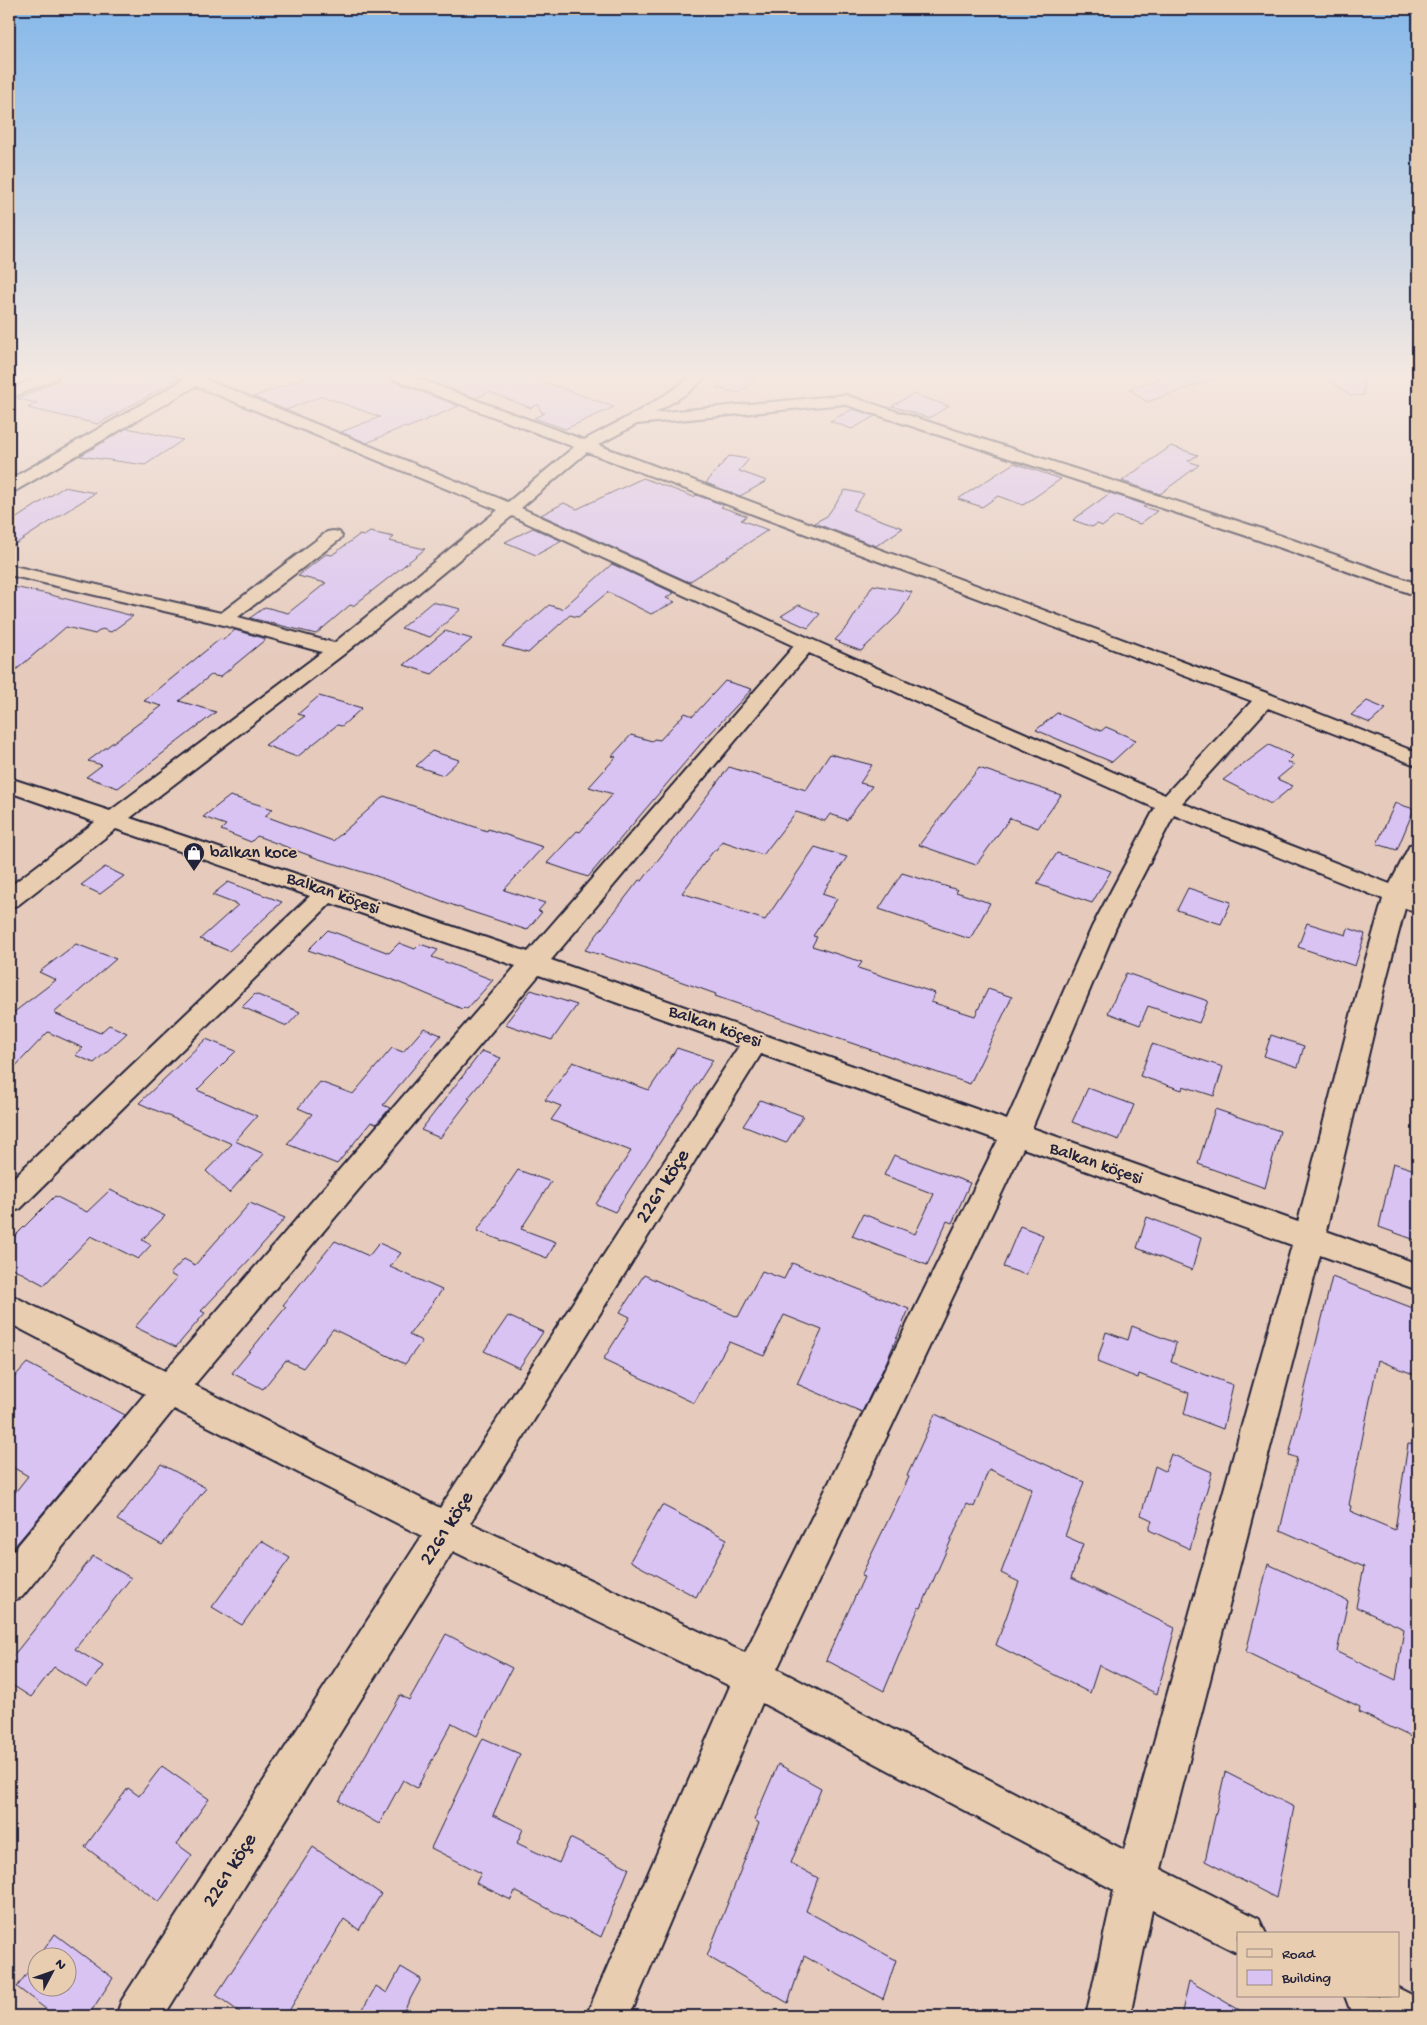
<svg xmlns="http://www.w3.org/2000/svg" width="1427" height="2025" viewBox="0 0 1427 2025" font-family="'Gochi Hand',sans-serif">
<style>
.building{fill:#d9c3f3;stroke:#22223b}
.lines{fill:none;stroke-linecap:round;stroke-linejoin:round}
.minor-casing{stroke:#22223b;stroke-width:4}
.minor{fill:#e9cdb0;fill-rule:evenodd}
.labels{text-anchor:middle;dominant-baseline:central;stroke-width:4;stroke-linejoin:round;paint-order:stroke}
.poi-label{font-size:18px;fill:#22223b;stroke:#e9cdb0;text-anchor:start}
.street-label{font-size:18px;fill:#22223b;stroke:#e9cdb0}
.near-street-label{font-size:21px;fill:#22223b;stroke:#e9cdb0}
</style>
<rect width="100%" height="100%" fill="#e6cbbd"/>
<filter id="ink" filterUnits="userSpaceOnUse"><feTurbulence type="fractalNoise" baseFrequency=".02" numOctaves="2"/><feDisplacementMap in="SourceGraphic" scale="10" xChannelSelector="R" yChannelSelector="G"/><feConvolveMatrix kernelMatrix="1 2 1 2 8 2 1 2 1" color-interpolation-filters="sRGB"/></filter>
<g filter="url(#ink)">
<g class="building">
<path d="M61,375H110L134,380L149,375H174L179,379L98,424L28,408L37,403L18,399L58,380Z"/>
<path d="M311,375H387L390,380L459,406L407,428L403,427L367,443L341,432L380,417L322,396L286,410L253,397Z"/>
<path d="M412,375H525L614,407L565,429L534,418L545,413L541,412L538,404L531,408L489,392L476,398Z"/>
<path d="M733,375H736L756,379L739,393L716,388Z"/>
<path d="M1170,375H1217L1218,378L1147,402L1129,389Z"/>
<path d="M1323,375H1363L1364,395L1351,396Z"/>
<path d="M913,394L949,406L929,418L892,406Z"/>
<path d="M853,409L875,416L852,429L830,421Z"/>
<path d="M127,428L183,440L145,465L80,456Z"/>
<path d="M1171,446L1198,455L1188,461L1199,465L1160,494L1122,481Z"/>
<path d="M729,456L749,459L739,471L767,481L740,496L706,483Z"/>
<path d="M1014,463L1061,479L1023,505L998,496L982,507L958,499Z"/>
<path d="M643,478L694,497L696,495L724,505L721,507L747,516L741,520L768,530L689,582L541,515L564,503L577,509Z"/>
<path d="M64,487L95,493L9,548V523Z"/>
<path d="M845,490L864,494L853,510L903,528L876,546L814,523L827,516Z"/>
<path d="M1110,493L1146,505L1143,507L1157,511L1140,524L1116,516L1103,526L1097,524L1092,527L1073,520Z"/>
<path d="M533,528L562,541L536,555L505,542Z"/>
<path d="M370,532L394,537L389,541L425,549L353,606L350,605L316,634L250,618L265,607L288,613L326,583L298,576L326,554L332,555L359,535L364,536Z"/>
<path d="M612,564L674,593L666,598L675,602L651,614L608,592L578,617L570,615L528,653L502,646L549,605L562,609Z"/>
<path d="M873,585L912,592L899,614L861,651L839,643L840,642L835,640L848,626Z"/>
<path d="M9,586L47,594L133,616L111,632L102,629L95,634L66,627L9,676Z"/>
<path d="M432,602L461,609L430,637L401,628Z"/>
<path d="M799,605L820,614L808,628L781,616Z"/>
<path d="M235,630L266,639L220,677L211,675L179,701L216,712L118,788L86,777L102,765L88,761L162,706L144,701L220,639L223,640Z"/>
<path d="M445,631L472,639L432,674L404,665Z"/>
<path d="M725,681L752,689L704,740L588,877L547,863L577,831L580,832L613,794L589,787L616,757L612,756L631,735L652,741L654,739L660,740L685,713L693,716Z"/>
<path d="M319,696L362,708L342,726L337,725L297,757L265,745L305,716L298,714Z"/>
<path d="M1367,701L1386,709L1370,723L1351,715Z"/>
<path d="M1057,713L1101,731L1106,727L1136,740L1112,762L1036,730Z"/>
<path d="M1269,745L1293,756L1287,762L1294,765L1277,779L1293,786L1271,804L1223,780Z"/>
<path d="M432,751L459,760L443,775L416,766Z"/>
<path d="M830,754L872,765L860,783L872,786L847,820L830,814L825,821L796,812L763,855L722,841L716,850H714L682,893L765,920L815,847L847,857L822,894L837,899L813,936L817,937L812,946L862,962L858,968L935,993L931,1002L975,1016L988,989L1012,997L970,1084L715,996L716,994L643,968L585,950L639,880L642,881L729,767L806,790Z"/>
<path d="M979,768L1061,795L1038,828L1010,818L976,865L919,845Z"/>
<path d="M230,796L273,809L265,816L333,841L384,796L487,831L488,829L543,847L504,890L545,903L538,911L542,912L527,930L466,910L376,876L319,859L257,836L251,842L221,830L226,825L203,817Z"/>
<path d="M1395,803L1414,809L1397,850L1377,844Z"/>
<path d="M1057,853L1111,871L1092,903L1037,884Z"/>
<path d="M105,867L124,876L100,894L81,885Z"/>
<path d="M902,873L958,890L956,892L990,903L970,939L879,909Z"/>
<path d="M228,882L282,902L229,951L200,939L238,905L212,895Z"/>
<path d="M1188,888L1231,902L1221,924L1177,910Z"/>
<path d="M1307,923L1346,935L1348,928L1365,934L1355,966L1298,947Z"/>
<path d="M328,930L389,953L399,943L415,949L420,944L438,950L432,957L493,980L467,1009L464,1007L462,1009L393,980L308,950Z"/>
<path d="M76,944L116,959L54,1013L100,1033L109,1025L127,1033L94,1063L75,1055L83,1048L48,1032L9,1073V1016L56,980L39,972Z"/>
<path d="M1126,973L1208,1001L1199,1023L1148,1006L1140,1025L1108,1013Z"/>
<path d="M531,990L577,1005L552,1040L505,1024Z"/>
<path d="M255,994L300,1012L287,1026L242,1007Z"/>
<path d="M424,1028L441,1035L383,1105L390,1108L376,1124L371,1122L337,1164L287,1144L312,1114L298,1108L320,1082L353,1094L392,1048L403,1052Z"/>
<path d="M1271,1035L1304,1046L1298,1067L1264,1056Z"/>
<path d="M206,1039L236,1051L197,1090L257,1116L235,1141L264,1154L229,1193L206,1171L232,1144L139,1103Z"/>
<path d="M1152,1044L1223,1067L1214,1096L1183,1086L1182,1090L1140,1076Z"/>
<path d="M677,1048L713,1060L615,1212L596,1204L631,1151L551,1120L561,1106L545,1100L573,1062L649,1090Z"/>
<path d="M482,1051L501,1058L468,1098L470,1099L440,1138L421,1130Z"/>
<path d="M1088,1088L1134,1105L1119,1140L1072,1122Z"/>
<path d="M760,1100L803,1116L786,1143L743,1126Z"/>
<path d="M1215,1109L1280,1131L1265,1188L1198,1164Z"/>
<path d="M894,1155L970,1183L952,1223L947,1221L927,1265L852,1236L863,1214L915,1234L934,1194L884,1175Z"/>
<path d="M1393,1163L1418,1171V1241L1379,1227Z"/>
<path d="M518,1170L551,1182L521,1229L556,1242L547,1258L477,1231Z"/>
<path d="M110,1190L165,1216L142,1240L151,1245L138,1259L91,1236L44,1285L9,1266V1242L55,1196L87,1212Z"/>
<path d="M250,1203L285,1218L249,1260L201,1311L205,1313L176,1347L135,1327L177,1278L170,1274L184,1259L195,1265Z"/>
<path d="M1147,1217L1201,1238L1192,1270L1137,1248Z"/>
<path d="M1020,1226L1043,1235L1026,1275L1003,1267Z"/>
<path d="M335,1241L369,1256L379,1243L401,1253L390,1267L442,1290L409,1335L422,1341L405,1364L333,1329L303,1368L286,1360L263,1389L232,1373L286,1307L283,1305Z"/>
<path d="M792,1263L909,1309L886,1363L862,1412L797,1384L822,1330L784,1315L764,1356L729,1342L694,1403L603,1360L630,1317L620,1312L644,1275L738,1317L762,1271L784,1279Z"/>
<path d="M1332,1277L1418,1310V1376L1378,1360L1349,1505L1351,1506L1350,1511L1395,1530L1408,1444L1418,1445V1730L1412,1727L1411,1737L1359,1712L1360,1707L1246,1652L1268,1564L1348,1601L1337,1652L1396,1680L1404,1629L1356,1607L1364,1567L1280,1530L1297,1458L1289,1455Z"/>
<path d="M508,1316L543,1332L519,1368L484,1351Z"/>
<path d="M1132,1326L1176,1343L1171,1362L1233,1385L1223,1429L1184,1414L1189,1393L1139,1374L1138,1378L1097,1362L1106,1332L1128,1340Z"/>
<path d="M27,1363L125,1415L9,1553V1500L28,1476L9,1465V1383Z"/>
<path d="M935,1414L1084,1482L1065,1536L1083,1544L1071,1578L1175,1628L1157,1694L1099,1665L1090,1693L996,1645L1019,1582L1001,1573L1032,1489L989,1469L974,1507L967,1504L921,1608L919,1607L884,1691L826,1660L864,1577L861,1576L909,1477L907,1476Z"/>
<path d="M1171,1454L1212,1472L1190,1549L1149,1530L1152,1520L1141,1515L1155,1466L1165,1471Z"/>
<path d="M161,1464L206,1488L162,1545L117,1520Z"/>
<path d="M662,1505L727,1539L696,1597L630,1561Z"/>
<path d="M261,1541L290,1558L242,1625L212,1607Z"/>
<path d="M93,1556L131,1578L75,1649L103,1666L87,1687L54,1667L31,1697L9,1683V1661Z"/>
<path d="M446,1634L512,1668L477,1736L452,1723L417,1788L403,1780L379,1824L339,1801L400,1695L409,1700Z"/>
<path d="M483,1738L520,1754L493,1815L523,1829L517,1843L559,1863L570,1838L629,1868L601,1937L515,1891L511,1900L476,1883L481,1873L431,1848Z"/>
<path d="M778,1764L821,1788L791,1863L818,1878L806,1911L896,1960L883,1999L804,1956L788,2003L707,1956L759,1823L754,1820Z"/>
<path d="M162,1766L209,1799L177,1844L192,1855L159,1902L85,1847L128,1788L139,1796Z"/>
<path d="M1225,1772L1294,1807L1276,1898L1205,1861Z"/>
<path d="M313,1847L381,1894L359,1930L344,1919L286,2016H245L216,1995Z"/>
<path d="M55,1934L113,1978L88,2016H55L17,1987L38,1958V1988H68V1958H38Z"/>
<path d="M401,1967L421,1979L401,2016H359L376,1986L387,1993Z"/>
<path d="M1189,1981L1250,2016H1181Z"/>
</g>
<g class="lines">
<g class="minor-casing">
<g id="minor">
<path d="M41,375H59L57,378L9,399V390Z"/>
<path d="M176,375H195L508,502L574,447L391,378L389,375H408L584,440C622,420 659,402 693,375H708L689,392L655,413L845,395L1256,527L1418,584V596L1244,535L844,404L637,424L598,445L1272,695L1418,753V766L1268,708L1182,803L1390,884L1410,845L1418,843V874L1410,892L1418,895V912L1405,908L1387,976L1326,1231L1418,1264V1290L1320,1255L1161,1869L1259,1919L1266,1934H1238V1953L1152,1910L1130,2016H1086L1114,1890L762,1703L630,2016H586L730,1686L453,1551L164,2016H116L122,2000L422,1536L174,1409L22,1597L9,1602V1556L145,1394L9,1323V1294L165,1371L516,966L331,903L20,1209L9,1212V1182L310,896L116,829L18,905L9,907V887L95,822L9,792V778L110,811L322,652L220,624L9,575V565L221,613L327,532L333,531L339,532L342,536L339,540L238,617L334,643L498,510L196,386L15,491L9,492V480L184,380ZM587,452L1252,701L1165,795L813,640L521,508ZM512,516L794,646L528,952L130,818L344,654ZM809,653L1155,808L1092,927L1007,1120L551,960ZM1174,815L1383,899L1361,976L1298,1222L1032,1128L1116,927ZM539,975L739,1046L440,1508L194,1385ZM761,1054L998,1140L745,1653L470,1523ZM1023,1148L1292,1245L1124,1850L777,1669Z"/>
<path d="M1398,1988L1418,1998V2016H1360L1351,2012L1345,1996H1398Z"/>
</g>
</g>
<use href="#minor" class="minor"/>
</g>
</g>
<linearGradient id="sky" x2="0" y2="1"><stop stop-color="#85b8ea"/><stop offset="0.57" stop-color="#f4e8e1"/><stop offset="1" stop-color="#f4e8e1" stop-opacity="0"/></linearGradient>
<rect width="1427" height="658" fill="url(#sky)"/>
<defs>
<g id="shop-pin" transform="scale(1.125)"><path d="M0 17L-7.5 6A9.5 9.5 0 1 1 7.5 6Z" fill="#22223b" stroke="#e9cdb0"/><path d="M-5-2.5h2.3a2.7 3.5 0 0 1 5.4 0H5L5.5 6h-11ZM-1.5-2.5h3a1.5 2.3 0 0 0-3 0Z" fill="#fff"/></g>
</defs>
<g fill-rule="evenodd">
<use href="#shop-pin" x="194" y="853"/>
</g>
<g class="labels">
<g class="poi-label">
<text x="210" y="853">balkan koce</text>
</g>
<g class="street-label">
<text transform="translate(333 894) rotate(19)">Balkan köçesi</text>
<text transform="translate(715 1027) rotate(19)">Balkan köçesi</text>
<text transform="translate(1096 1164) rotate(19)">Balkan köçesi</text>
</g>
<g class="near-street-label">
<text transform="translate(664 1187) rotate(-58)">2261 köçe</text>
<text transform="translate(448 1529) rotate(-58)">2261 köçe</text>
<text transform="translate(231 1871) rotate(-58)">2261 köçe</text>
</g>
</g>
<rect width="1427" height="2025" fill="none" stroke="#e9cdb0" stroke-width="30"/>
<rect x="15" y="15" width="1397" height="1995" fill="none" stroke="#22223b" stroke-width="2" filter="url(#ink)"/>
<rect x="1237" y="1932" width="162" height="65" fill="#e9cdb0" stroke="#998981"/>
<rect x="1247" y="1949" width="25" height="8" fill="#e9cdb0" stroke="#998981"/>
<text x="1282" y="1958" font-size="15" fill="#22223b">Road</text>
<rect x="1247" y="1970" width="25" height="15" fill="#d9c3f3" stroke="#998981"/>
<text x="1282" y="1982" font-size="15" fill="#22223b">Building</text>
<g transform="translate(52 1972) rotate(49)"><circle r="24" fill="#e9cdb0" stroke="#998981"/>
<path d="M0-4L9 19L0 12L-9 19Z" fill="#22223b"/>
<text y="-8" font-size="14" font-weight="bold" text-anchor="middle" fill="#22223b">N</text>
</g>
</svg>
